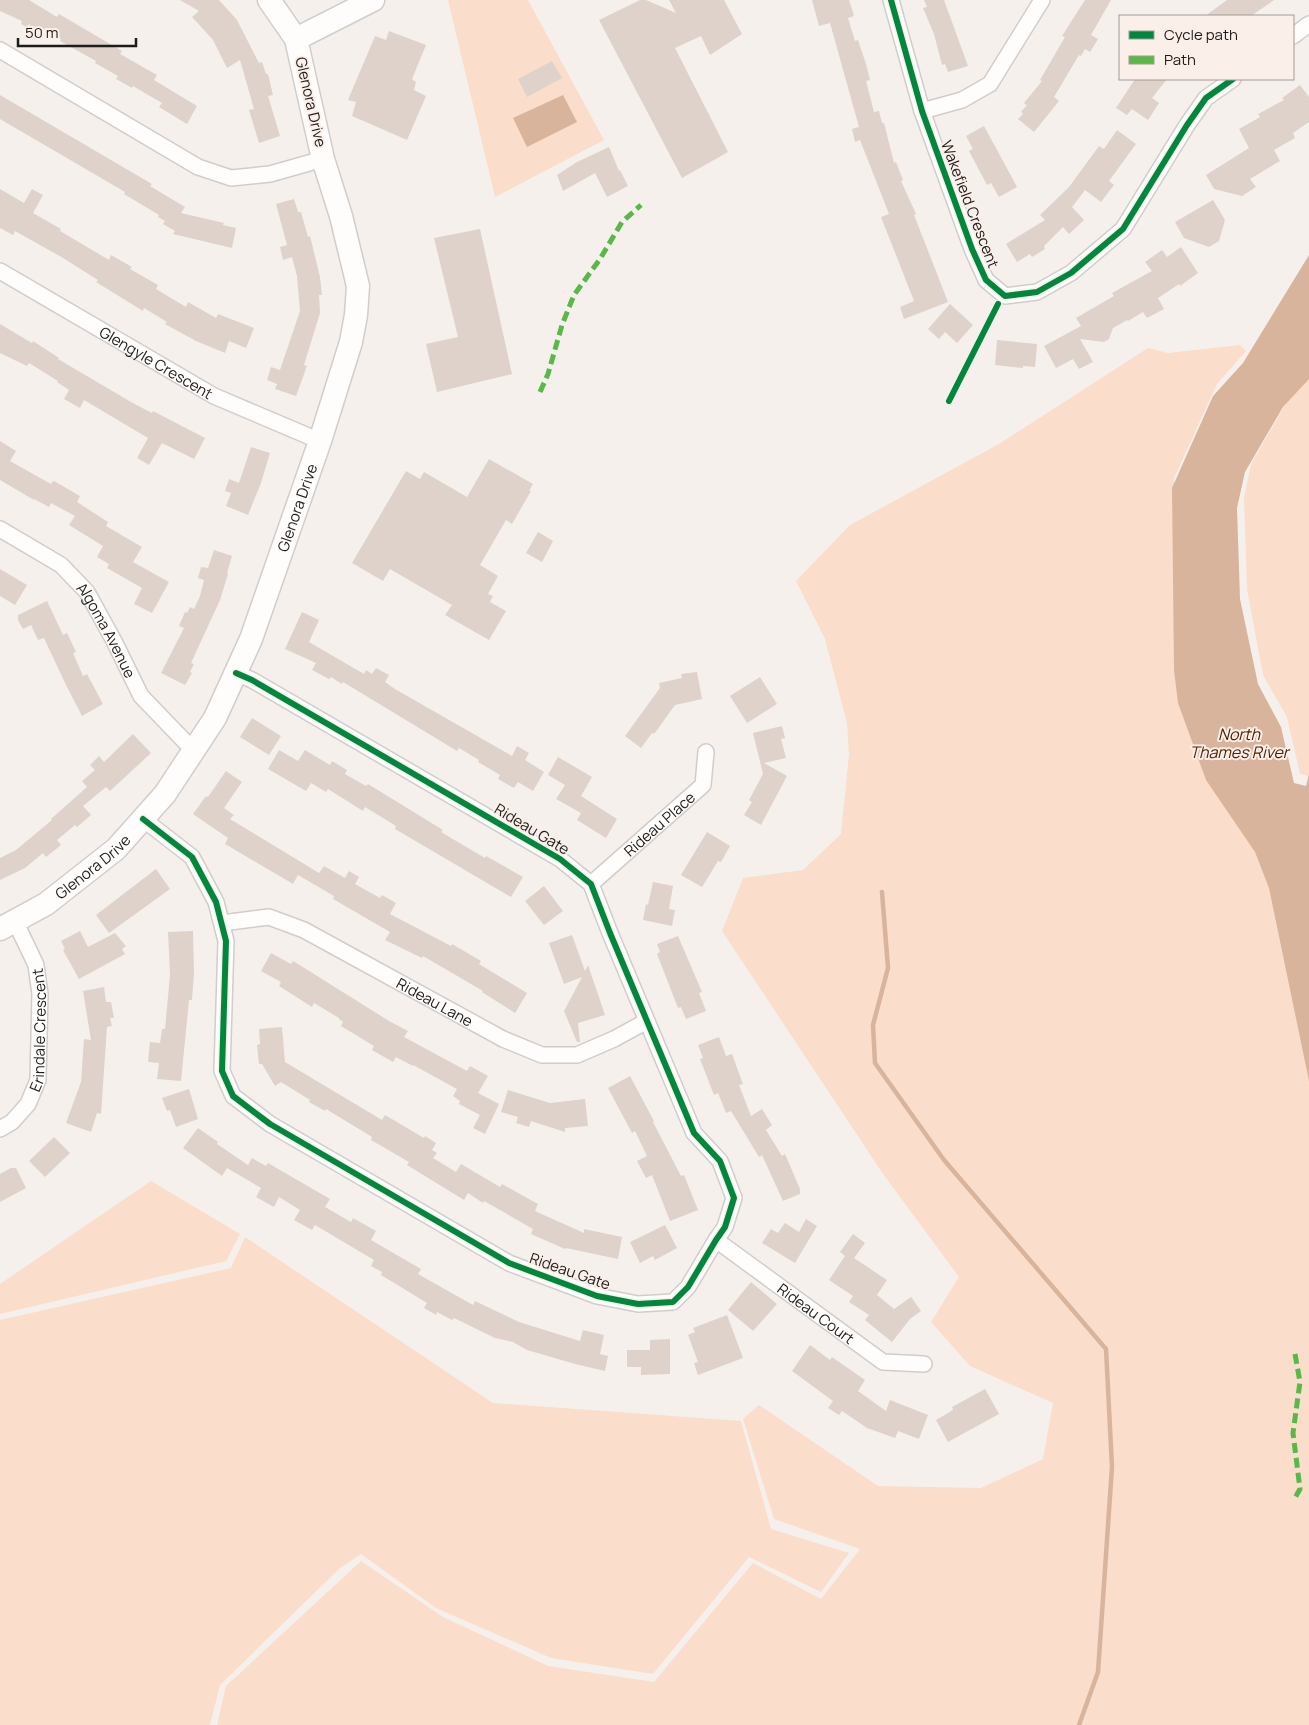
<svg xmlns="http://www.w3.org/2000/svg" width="1309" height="1725" viewBox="0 0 1309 1725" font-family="Manrope,sans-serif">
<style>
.green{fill:#faddca}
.water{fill:#d9b49d}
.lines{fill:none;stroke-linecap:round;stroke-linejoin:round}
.stream{stroke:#d9b49d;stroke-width:4.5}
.building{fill:#ded2cb}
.street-casing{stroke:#d1cdca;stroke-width:18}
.secondary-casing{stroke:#d1cdca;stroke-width:25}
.street{stroke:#fefdfc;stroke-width:15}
.secondary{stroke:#fefdfc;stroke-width:22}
.quiet{stroke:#58b947;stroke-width:5;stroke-dasharray:10 5;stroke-linecap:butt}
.cycleway-casing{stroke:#faefe9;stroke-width:9}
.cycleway{stroke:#00873e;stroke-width:6}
.labels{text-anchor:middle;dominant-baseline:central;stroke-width:4;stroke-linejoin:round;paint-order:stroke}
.street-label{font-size:15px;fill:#1f1b19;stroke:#faefe9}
.water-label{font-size:16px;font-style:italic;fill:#502300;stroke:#faefe9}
</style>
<rect width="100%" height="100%" fill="#f6f0ed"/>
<g class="green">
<path d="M448,0H528L604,140L495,197Z"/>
<path d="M1240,345L1246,351L1217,384L1174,478L1178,660L1259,844L1309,1056V1725H217L226,1686L361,1561L443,1617L548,1666L654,1682L753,1563L821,1599L860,1549L774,1519L743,1419L759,1405L878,1486L981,1488L1043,1459L1053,1403L970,1366L931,1322L959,1277L883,1174L722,931L743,878L803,870L841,834L849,754L847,723L825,639L796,581L850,525L999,444L1148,348L1168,353Z"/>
<path d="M1309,376V776L1300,774L1287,717L1263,675L1247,589L1244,498L1251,464L1289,398Z"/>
<path d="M151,1181L240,1234L226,1261L0,1314V1284Z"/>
<path d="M245,1237L493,1403L741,1421L771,1529L849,1553L821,1592L749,1557L653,1674L551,1658L436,1608L361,1554L340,1568L220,1685L210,1725H0V1320L231,1268Z"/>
</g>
<g class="water">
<path d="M563,95L577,122L527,147L513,118Z"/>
<path d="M1309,255V379L1283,407L1245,472L1237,508L1240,599L1258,684L1281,727L1294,783L1306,786L1309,774V1081L1269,888L1255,852L1206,780L1178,703L1174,670L1172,488L1213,396L1243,363Z"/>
</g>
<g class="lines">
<path class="stream" d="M882,892L888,968L873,1025L875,1063L944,1160L1106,1349L1112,1467L1098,1672L1079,1725"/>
</g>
<g class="building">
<path d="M0,0H29L57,17L59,14L122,51L120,54L157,75L154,80L197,106L187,124L159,107L162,103L133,86L132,88L116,79L118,76L95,63L96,61L60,41L61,39L40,27L37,33L21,24L22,21L0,11Z"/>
<path d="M180,0H219L237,20L259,63L262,62L266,74H268L273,95L268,96L280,136L259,143L249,110L254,109L240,60L227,68L213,40L192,17L199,11Z"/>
<path d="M640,0H646L676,13L669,0H724L742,34L710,55L701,36L675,48L728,152L682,178L599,20Z"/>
<path d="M812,0H849L854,16L848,18L855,41L858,40L866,64L870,80L866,81L874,112L879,111L882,123H884L894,163L896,162L903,180L901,181L916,214L914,215L948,302L904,319L900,307L914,301L881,217L889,214L860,140L855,142L852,129L859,127L830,23L819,26Z"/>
<path d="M924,0H944L968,66L948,72L945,64L942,65L934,34L923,8L927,7Z"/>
<path d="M1085,0H1111L1091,35L1098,39L1090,52L1085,49L1081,56L1079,55L1054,97L1059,101L1034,132L1018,119L1023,114L1021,112L1027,105L1024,103L1042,81L1040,80L1065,37L1062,36Z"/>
<path d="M1227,0H1274L1251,16H1205Z"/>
<path d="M389,31L426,45L412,79L416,82L414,90L426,96L407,140L352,116L356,102L348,100L375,36L386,40Z"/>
<path d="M552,61L562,78L527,97L518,79Z"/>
<path d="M1135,79H1167L1152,98L1159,103L1148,120L1132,109L1127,115L1116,108Z"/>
<path d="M1300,85L1309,97V122L1293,133L1295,138L1274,150L1280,161L1250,179L1256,187L1242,196L1214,189L1206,175L1249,148L1239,129L1260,117L1258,114L1284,100L1282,98Z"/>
<path d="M0,95L152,184L150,186L185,207L181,213L224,223L223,225L236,228L232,248L173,234L175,231L163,224L165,221L158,217L159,215L124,194L125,192L0,119Z"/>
<path d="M984,126L1017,187L999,197L991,183L987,185L969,151L973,149L966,136Z"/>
<path d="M1117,130L1136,144L1109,181L1114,185L1101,202L1085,190L1072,207L1084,220L1069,234L1063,227L1044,246L1045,249L1032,257L1030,254L1017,262L1006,244L1045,220L1040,215L1069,187L1099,146L1104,149Z"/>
<path d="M609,147L619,171L620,170L628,186L607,197L595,173L563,191L557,175L577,162Z"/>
<path d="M0,189L24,203L32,189L43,195L33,213L61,229L60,231L109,260L111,255L132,267L130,269L158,285L156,289L186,307L188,302L216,318L218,314L254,328L246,348L229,341L225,353L196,341L165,324L167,322L144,308L143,311L96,282L98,280L63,258L15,231L13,235L0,228Z"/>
<path d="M294,199L298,212H301L308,237L310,236L320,277L322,295H319L320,313L304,365L307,366L296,396L275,389L277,384L267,380L271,367L280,370L300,311L297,276L292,257L283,260L280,247L287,245L276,204Z"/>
<path d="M1213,200L1225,220L1219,241L1209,247L1184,238L1175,222Z"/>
<path d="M480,229L512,374L437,392L426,344L458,337L434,238Z"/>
<path d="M1181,247L1198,273L1180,286L1179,284L1158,298L1164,309L1147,318L1143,312L1128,321L1127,320L1113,328L1109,339L1104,342L1080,339L1093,362L1079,369L1073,359L1056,368L1044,346L1081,326L1076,318L1114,296L1112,293L1152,271L1145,262L1162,250L1167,257Z"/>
<path d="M950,304L973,325L957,343L945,332L939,339L928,329Z"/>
<path d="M0,324L32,343L33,341L59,358L58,359L131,402L152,413L153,411L205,438L194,459L162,443L149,465L137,458L148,438L84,400L80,408L64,399L69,390L57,382L58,381L29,363L27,366L0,353Z"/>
<path d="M997,340L1037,344L1035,367L1023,366V368L995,365Z"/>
<path d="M0,441L16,451L10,461L51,484L53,481H54L80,496L77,502L108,522L106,526L142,547L133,562L169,582L152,613L134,604L142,588L107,568L109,564L97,557L103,546L69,525L75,516L51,503L49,507L34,499V500L0,480Z"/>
<path d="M251,447L270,453L261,483L248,515L226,506L231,493L225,491L229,479L239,483Z"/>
<path d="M489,459L533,484L529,491H531L512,524L506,520L480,565L498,576L488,594L493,596L490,602L506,611L489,640L445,615L452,605L390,569L383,581L352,563L406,471L420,479L424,472L467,497Z"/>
<path d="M538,532L553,541L542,562L526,553Z"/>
<path d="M214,550L232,556L227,573L228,574L220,600L191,663L194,664L190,672L192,673L185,685L161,673L184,628L179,626L185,612L187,613L190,607L194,609L200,596L204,580L198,578L201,567L208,568Z"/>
<path d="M0,569L27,585L15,605L0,596Z"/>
<path d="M47,601L63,635L67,633L76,652L73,653L83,676L87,674L103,704L82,716L66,685L44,638L38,640L31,625L23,629L18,620V615Z"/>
<path d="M302,612L319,620L309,642L364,674L366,670L372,674L376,668L389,675L385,682L395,689L512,756L517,746L529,753L525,760L544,772L533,791L518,782L514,788L498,779L500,775L478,762L479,760L459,748L457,751L343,682L342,684L331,677L329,679L312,670L316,663L285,649Z"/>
<path d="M697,672L702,699L675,705L654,734L652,733L641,748L625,736L660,688L659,683L682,678L681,674Z"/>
<path d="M760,677L777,704L747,723L730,696Z"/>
<path d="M252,718L281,736L269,755L240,737Z"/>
<path d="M782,726L785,738L781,739L786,758L764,763L787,776L761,825L744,815L752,802L749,800L763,774L753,733Z"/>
<path d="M133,734L151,753L110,791L106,787L83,806L91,815L77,827L75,825L57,840L61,845L46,857L43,853L25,868L0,880V858L16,850L52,820L51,819L87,787L82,781L95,770L90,765L99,756L104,762Z"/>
<path d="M279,750L298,761L305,750L330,765L332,761L347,770L345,774L366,786L368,784L443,830L441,832L485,858L486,856L523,877L511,897L395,829L396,826L365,807L363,811L328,789L326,792L311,783L306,791L268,769Z"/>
<path d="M558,757L592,777L581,796L617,819L606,838L577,820L581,813L556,799L565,785L548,775Z"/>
<path d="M226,771L242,782L224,808L234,815L230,819L319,873L324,866L345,878L349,871L359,877L355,884L380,898L382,895L396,903L390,914L451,946L452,944L481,961L479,964L527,993L515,1013L482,992L483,991L423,956L422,958L385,940L390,932L333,899L334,896L298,875L293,884L225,844L228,838L193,814L206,796L208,797Z"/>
<path d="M707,832L730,846L721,862L718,861L702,887L681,875Z"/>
<path d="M156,869L170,889L109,933L96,915Z"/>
<path d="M653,882L673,886L669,909L675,910L672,926L643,920L646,904L648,905Z"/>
<path d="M544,886L563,911L544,925L525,901Z"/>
<path d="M80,931L88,947L115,933L126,946L122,949L125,954L79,979L63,950L65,949L61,941Z"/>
<path d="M193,931L194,973L192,1000H189L181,1081L157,1079L159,1063L148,1062L150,1042L160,1043L162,1029H165L170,975L168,932Z"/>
<path d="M572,935L585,971L588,965L605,1015L578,1023L580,1042H577L564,1011L582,977L564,984L549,943Z"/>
<path d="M678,936L702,992L699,993L706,1011L686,1019L681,1007L678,1008L657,954L660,952L657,944Z"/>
<path d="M271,953L291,964L293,961L306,969L389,1021L408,1031L404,1037L467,1071L470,1066L488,1076L478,1093L499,1104L485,1134L473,1128L480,1115L459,1104L460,1101L453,1096L457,1089L413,1065V1066L396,1057L393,1062L372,1050L374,1046L341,1026L343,1022L339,1019V1018L314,1003L312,1007L279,986L281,982L261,971Z"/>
<path d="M104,987L106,1002H111L114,1018H110L112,1026L107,1027L101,1114L97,1113L91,1132L66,1123L81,1082L84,1039L91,1040L83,991Z"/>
<path d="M282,1027L285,1062L382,1120L385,1115L424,1138L425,1136L436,1143L432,1150L437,1153L433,1158L456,1172L461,1164L500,1187L502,1184L538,1204L535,1211L584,1233V1229L622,1237L618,1259L566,1248L565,1249L531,1234L533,1229L484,1201L483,1203L468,1193L464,1200L407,1165L409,1162L371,1140L372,1137L326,1109L325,1111L309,1102L310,1100L281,1082L275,1086L262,1064H259L257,1045L260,1044L259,1029Z"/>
<path d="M719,1037L726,1056L732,1054L743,1084L739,1085L751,1116L762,1109L772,1125L766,1130L782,1156L785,1154L800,1189V1194L783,1201L762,1155L759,1157L731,1111L726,1113L718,1093L714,1095L700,1059L703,1058L698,1045Z"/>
<path d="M630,1076L654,1121L653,1122L681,1176L684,1175L698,1210L670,1221L652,1175L646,1178L637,1161L647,1156L635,1131L632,1133L608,1088Z"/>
<path d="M189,1089L198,1119L176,1127L170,1110L167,1111L162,1098Z"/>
<path d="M508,1090L550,1103L585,1099L588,1126L565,1128V1132L531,1121L529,1127L516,1123L518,1117L501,1112Z"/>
<path d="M198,1128L218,1142L217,1144L248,1165L252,1158L266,1166L268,1163L330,1199L325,1207L351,1222L353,1218L376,1231L371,1240L421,1269L418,1274L473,1305L475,1301L519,1322L580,1341L583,1330L604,1335L600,1354L608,1356L605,1371L575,1364L527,1350L513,1342L495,1338L454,1318L452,1320L437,1312L436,1315L424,1308L427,1303L381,1275L382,1272L371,1266L374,1260L315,1225L312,1230L294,1220L300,1210L279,1197L274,1207L256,1197L261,1188L227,1168L222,1176L183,1148Z"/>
<path d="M54,1137L70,1153L45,1177L29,1161Z"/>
<path d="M11,1168H16L26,1188L0,1202V1174Z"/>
<path d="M806,1219L817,1226L795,1263L762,1243L771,1229L778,1233L785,1223L799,1232Z"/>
<path d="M665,1225L677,1248L655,1260L653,1256L640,1263L630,1242Z"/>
<path d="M853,1234L865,1243L854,1258L887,1280L877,1295L894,1309L911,1297L921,1311L910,1319L892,1342L865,1320L869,1315L849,1302L853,1296L829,1280L845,1256L840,1252Z"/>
<path d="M751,1282L777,1304L753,1331L728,1310Z"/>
<path d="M727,1315L743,1358L698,1375L694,1363L698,1362L688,1335L695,1332L693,1328Z"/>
<path d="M670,1339V1374L641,1375V1367H627V1350H650V1340Z"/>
<path d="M810,1345L830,1360L832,1357L865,1380L858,1391L886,1411L890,1400L928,1415L919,1439L898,1431L895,1438L867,1428L842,1411L839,1415L828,1408L833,1401L792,1371Z"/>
<path d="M985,1389L999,1414L948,1442L936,1420L953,1410L952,1407Z"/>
</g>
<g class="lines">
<g class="street-casing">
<g id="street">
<path d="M891,0L922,111L972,249L986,280L1005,296L1037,292L1071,273L1123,229L1187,125L1206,98L1233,79"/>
<path d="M1293,36L1309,24"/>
<path d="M0,50L198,167L231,178L270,174L323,159"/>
<path d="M922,111L962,100L990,84L1042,0"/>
<path id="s1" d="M0,271L214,396L320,441"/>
<path id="s2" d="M0,529L61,565L87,592L114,641L141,696L194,751"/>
<path d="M143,819L192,857L216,902L226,941L222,1071L233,1096L270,1124L509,1263L597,1296L638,1304L673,1302L688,1287L716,1240L725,1227L734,1198L720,1161L694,1133L610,933L591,884L560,859L252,680L236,673"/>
<path id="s3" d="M591,884L703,785L706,752"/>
<path id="s4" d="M222,923L269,917L304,930L503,1039L542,1055H577L614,1039L647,1021"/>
<path id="s5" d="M0,1129L12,1122L28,1104L38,1080L40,994L36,965L15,921"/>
<path id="s6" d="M716,1240L883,1362L924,1364"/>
</g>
</g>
<g class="secondary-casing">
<g id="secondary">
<path d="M296,39L373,0"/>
<path id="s7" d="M0,929L46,904L116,849L165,794L215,718L251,639L320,441L351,342L356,315L358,286L341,216L323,159L296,39L269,0"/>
</g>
</g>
<use href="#street" class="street"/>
<use href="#secondary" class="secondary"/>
<g class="quiet">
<path d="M540,392L548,374L562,325L574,295L600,259L622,222L641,205"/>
<path d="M1295,1354L1300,1382L1293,1433L1300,1489L1295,1498"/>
</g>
<g class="cycleway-casing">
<g id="cycleway">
<path d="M891,0L922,111L972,249L986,280L1005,296L1037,292L1071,273L1123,229L1187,125L1206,98L1233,79"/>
<path d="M949,401L998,304"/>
<path d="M143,819L192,857L216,902L226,941L222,1071L233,1096L270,1124L509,1263L597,1296L638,1304L673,1302L688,1287L716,1240L725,1227L734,1198L720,1161L694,1133L610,933L591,884L560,859L252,680L236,673"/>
</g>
</g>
<use href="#cycleway" class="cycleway"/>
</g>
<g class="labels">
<g class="street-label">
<text transform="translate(311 102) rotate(77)">Glenora Drive</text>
<text transform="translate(970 204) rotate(69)">Wakefield Crescent</text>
<text stroke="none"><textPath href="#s1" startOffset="181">Glengyle Crescent</textPath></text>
<text stroke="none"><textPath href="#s7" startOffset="532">Glenora Drive</textPath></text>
<text stroke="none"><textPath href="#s2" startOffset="151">Algoma Avenue</textPath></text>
<text stroke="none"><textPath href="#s3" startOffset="91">Rideau Place</textPath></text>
<text transform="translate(532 829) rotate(31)">Rideau Gate</text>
<text stroke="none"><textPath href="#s7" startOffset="112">Glenora Drive</textPath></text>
<text stroke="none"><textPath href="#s4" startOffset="234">Rideau Lane</textPath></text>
<text stroke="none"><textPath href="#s5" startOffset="114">Erindale Crescent</textPath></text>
<text transform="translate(570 1271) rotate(19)">Rideau Gate</text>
<text stroke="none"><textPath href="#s6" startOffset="124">Rideau Court</textPath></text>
</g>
<g class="water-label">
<text x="1239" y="734">North<tspan x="1239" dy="18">Thames River</tspan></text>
</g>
</g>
<rect x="1119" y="15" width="175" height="65" fill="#faefe9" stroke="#a29a96"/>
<rect x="1129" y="31" width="25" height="8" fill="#00873e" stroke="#a29a96"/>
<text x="1164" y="40" font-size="15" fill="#1f1b19">Cycle path</text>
<rect x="1129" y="56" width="25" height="8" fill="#58b947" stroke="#a29a96"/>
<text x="1164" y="65" font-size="15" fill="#1f1b19">Path</text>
<path d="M18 38v8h118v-8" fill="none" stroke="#1f1b19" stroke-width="2.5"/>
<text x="25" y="38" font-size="15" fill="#1f1b19" stroke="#faefe9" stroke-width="4" paint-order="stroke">50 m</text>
</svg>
